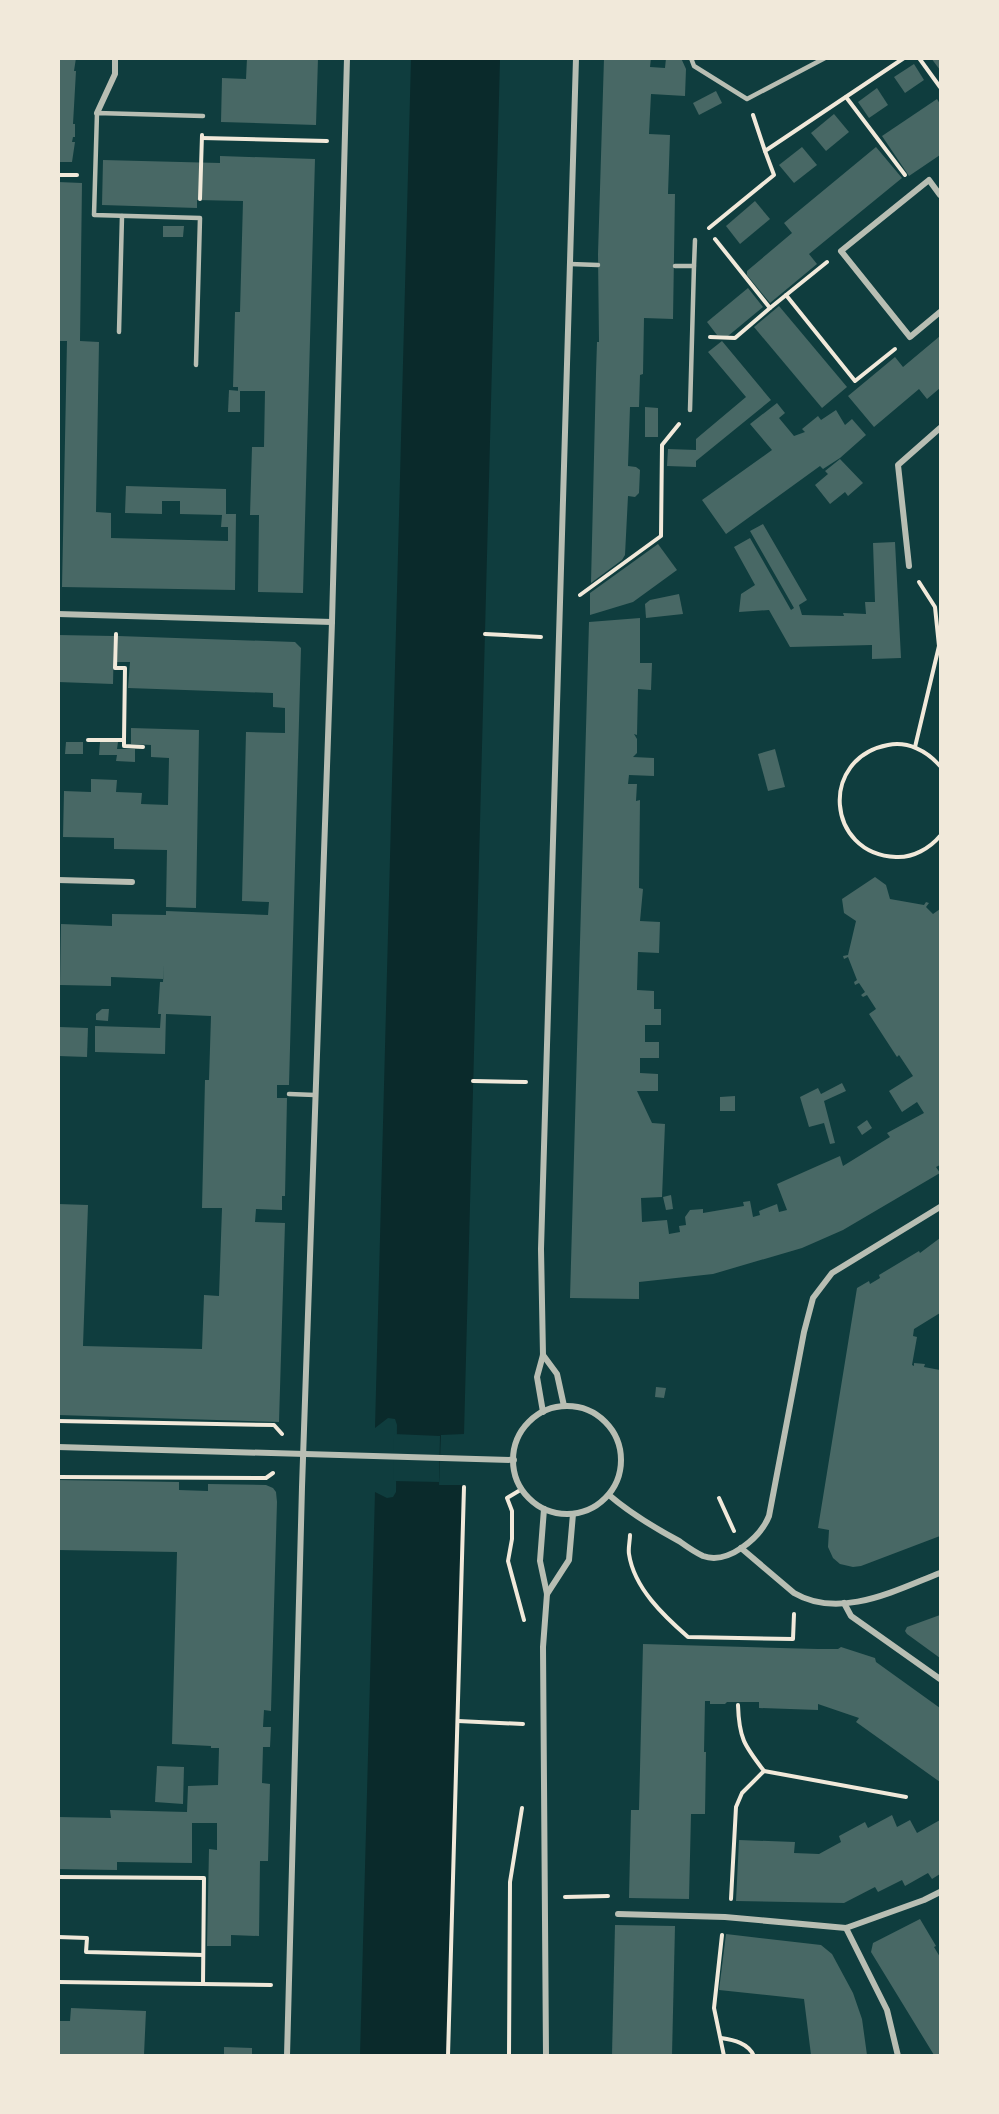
<svg xmlns="http://www.w3.org/2000/svg" width="999" height="2114" viewBox="0 0 999 2114" font-family="'Noto Sans',sans-serif">
<style>
.water{fill:#0a2a2b}
.pier{fill:#0f3d3e}
.building{fill:#486865}
.lines{fill:none;stroke-linecap:round;stroke-linejoin:round}
.path{stroke:#f1e9da;stroke-width:4}
.service{stroke:#b8beb3;stroke-width:4.5}
.minor{stroke:#b8beb3;stroke-width:6}
</style>
<rect width="100%" height="100%" fill="#0f3d3e"/>
<path class="water" d="M411,59H500L464,1434L441,1435L439,1485H462L447,2055L360,2056L375,1492L387,1498L393,1497L396,1492L397,1425L395,1419L388,1418L375,1428Z"/>
<path class="pier" d="M394,1434L440,1436L439,1482L393,1481Z"/>
<g class="building">
<path d="M58,58H76L74,71H76L73,124H75V137H73L72,142H75L72,162H58Z"/>
<path d="M247,58H318L316,125L221,122L222,78L246,79Z"/>
<path d="M604,58H651L650,67L665,68L666,58H681L686,69L685,96L651,94L649,134L670,135L668,194H675L673,319L644,318L643,374L640,375L639,407H630L628,466L636,467L640,470L639,493L635,497L628,496L625,555L622,560L591,583L596,373L597,342H599L598,254Z"/>
<path d="M931,58H940V70Z"/>
<path d="M914,64L924,80L905,93L894,77Z"/>
<path d="M877,88L888,105L869,118L858,102Z"/>
<path d="M716,91L722,103L699,115L693,103Z"/>
<path d="M937,99L940,104V155L909,176L882,136Z"/>
<path d="M834,114L849,132L826,151L811,133Z"/>
<path d="M802,147L817,165L794,183L779,165Z"/>
<path d="M876,147L902,178L809,254L817,264L770,303L747,275V271L792,233L784,223Z"/>
<path d="M220,156L315,159L303,593L258,592L259,515H250L252,447H264L265,391H238V387H233L235,312H240L243,201L197,200V208L102,205L103,160L220,163Z"/>
<path d="M58,182L82,183L80,341L99,342L96,512L111,513V538L228,541V527H221L222,515L180,514V501H162V514L125,513L126,486L226,489V514H236L235,590L62,587L67,341H58Z"/>
<path d="M755,201L770,219L740,244L726,226Z"/>
<path d="M163,226H184L183,237H163Z"/>
<path d="M748,288L763,307L728,336L717,335L707,322Z"/>
<path d="M779,306L847,387L822,408L754,327Z"/>
<path d="M940,336V388L927,399L919,389L874,427L848,396L895,357L903,367Z"/>
<path d="M722,341L771,400L696,461V467L667,466L668,449L696,450V439L746,397L708,352Z"/>
<path d="M229,390L240,391V412H228Z"/>
<path d="M777,403L785,413L779,418L794,436L805,432L802,429L818,416L821,420L836,410L845,425L852,419L866,435L840,458L823,469L820,466L726,534L702,500L772,450L750,424Z"/>
<path d="M645,407L658,408V437H645Z"/>
<path d="M840,459L863,483L848,496L845,492L830,504L815,485L828,474L825,471Z"/>
<path d="M763,524L807,600L799,605L802,615L844,616L843,613L866,614L865,602H875L873,543L895,542L901,658L872,659V645L790,647L769,610L739,612L741,594L755,585L734,547L750,538L791,610L794,608L750,531Z"/>
<path d="M658,544L677,570L633,602L590,615V593Z"/>
<path d="M679,594L683,614L646,618L645,604L650,600Z"/>
<path d="M640,618V663H652L651,690L638,689L637,735L634,734L637,739V753L633,757L654,758V776L629,775L628,784H637L636,801L640,800L639,888L643,889L640,921L660,922L659,953L638,952L637,990L654,991V1009H661V1025H645V1042H659V1058H640V1073L658,1074V1091H637L652,1123L665,1124L662,1197L641,1198L642,1222L667,1220L669,1234L680,1232L679,1226L686,1225L685,1217L690,1210L703,1209V1213L744,1206L743,1202L750,1201L753,1217L760,1215L759,1211L777,1204L779,1212L787,1210L777,1184L840,1156L843,1166L890,1137L887,1133L924,1113L917,1102L902,1112L889,1091L913,1076L899,1055L897,1057L869,1014L876,1009L867,995L863,997L861,995L865,992L859,983L855,985L854,982L857,980L848,957L844,959L843,956L848,955L856,921L844,913L842,899L875,877L886,885L890,899L924,905L926,902L929,903L926,907L933,914L940,909V1165L936,1167L940,1173L843,1230L802,1248L713,1274L639,1282V1299L570,1298L589,622Z"/>
<path d="M58,635L114,636L113,684L58,682Z"/>
<path d="M118,636L295,642L301,648L289,1085H277V1098H287L285,1196H282V1210L256,1209L255,1222L285,1223L279,1422L58,1415V1204L88,1205L83,1346L202,1349L204,1295L219,1296L222,1208H202L205,1080H209L211,1016L166,1014L165,1054L95,1052V1026L160,1028L161,1014H158L160,982H163L164,964L163,979L111,977V986L60,985L61,924L112,926V914L166,915V911L268,915L269,902L242,901L246,732L285,733V708L273,707V693L128,688L130,662H117Z"/>
<path d="M131,728L199,730L196,908L166,907L167,850L114,849V838L63,837L64,791L91,792V779L117,780L116,792L142,793L141,804L168,805L169,758L151,757V745L131,744Z"/>
<path d="M66,742H83V754H65Z"/>
<path d="M100,742H118L117,749H135V762L116,761L117,755H99Z"/>
<path d="M775,749L785,787L768,791L758,754Z"/>
<path d="M102,1009H109L108,1021L96,1020V1014Z"/>
<path d="M59,1027L88,1028L87,1057L58,1056Z"/>
<path d="M842,1083L846,1091L824,1101L835,1143L830,1144L824,1123L809,1127L800,1097L818,1088L821,1094Z"/>
<path d="M735,1096V1111H720V1097Z"/>
<path d="M867,1120L872,1128L862,1135L857,1127Z"/>
<path d="M671,1195L673,1209L666,1210L663,1197Z"/>
<path d="M940,1238V1313L914,1329L913,1336L917,1337L912,1365L914,1366V1363L925,1364L924,1367L940,1370V1536L861,1566L853,1567L840,1564L833,1558L828,1547L829,1530L818,1528L857,1288L869,1281L870,1284L880,1278L879,1275L919,1251L920,1253Z"/>
<path d="M656,1387L666,1388L664,1398L655,1397Z"/>
<path d="M58,1480L179,1482V1490L208,1491V1484L266,1485L273,1488L276,1492L277,1502L271,1711L264,1710L263,1727H271L270,1747H263L262,1783L270,1784L268,1861H260L259,1936L231,1935V1946H207L209,1849L217,1850V1823H192V1863L117,1862V1870L58,1869V1817L111,1818L110,1810L187,1812L188,1786L218,1785L219,1748H211V1746L172,1744L177,1552L58,1550Z"/>
<path d="M940,1615V1658L907,1634L905,1631L907,1627Z"/>
<path d="M643,1644L818,1649H838L841,1647L875,1658L876,1662L940,1708V1782L856,1722L859,1718L818,1704V1710L759,1708V1702H727L725,1704H710V1701H705L704,1752H706L705,1814H691L689,1899L629,1898L631,1810H639Z"/>
<path d="M157,1766L184,1767L183,1804L155,1802Z"/>
<path d="M892,1815L897,1827L910,1820L917,1833L940,1820V1874L932,1879L928,1873L905,1886L902,1880L878,1892L875,1887L844,1903L736,1901L739,1840L795,1842L794,1853L819,1854L841,1842L839,1836L865,1822L868,1828Z"/>
<path d="M920,1919L936,1946L934,1947L940,1957V2055H934L871,1952L873,1943Z"/>
<path d="M615,1925L675,1926L672,2055H612Z"/>
<path d="M726,1934L821,1945L832,1954L853,1993L862,2019L867,2055H811L804,1999L719,1990Z"/>
<path d="M71,2008L146,2011L144,2055H58V2021H70Z"/>
<path d="M224,2047L252,2048V2055H224Z"/>
</g>
<g class="lines">
<g class="path">
<path d="M919,58L940,87"/>
<path d="M846,97L905,175"/>
<path d="M753,115L765,151"/>
<path d="M202,138L327,141"/>
<path d="M58,175H77"/>
<path d="M200,199L202,135"/>
<path d="M709,228L774,175L765,151L904,58"/>
<path d="M715,239L770,308L827,262"/>
<path d="M786,295L855,381L895,349"/>
<path d="M710,337L735,338L770,308"/>
<path d="M580,595L661,536L662,445L679,424"/>
<path d="M485,634L541,637"/>
<path d="M88,740H124L125,668H115L116,634"/>
<path d="M124,740V746L143,747"/>
<path d="M915,747L939,646L935,607L919,582"/>
<path d="M940,766C927,751 908,741 888,745C819,758 826,854 896,857C913,858 930,848 940,836"/>
<path d="M473,1081L526,1082"/>
<path d="M58,1421L274,1425L282,1434"/>
<path d="M58,1477L266,1478L273,1473"/>
<path d="M522,1489L507,1498L512,1511V1539L508,1561L524,1620"/>
<path d="M719,1498L734,1531"/>
<path d="M630,1535C630,1541 628,1548 629,1554C634,1588 664,1616 688,1637L793,1639L794,1614"/>
<path d="M458,1721L523,1724"/>
<path d="M764,1771L906,1797"/>
<path d="M58,1877L204,1878L203,1984"/>
<path d="M565,1897L608,1896"/>
<path d="M731,1899L736,1807L742,1793L764,1771C744,1745 739,1738 738,1705"/>
<path d="M722,1935L714,2008L724,2056"/>
<path d="M58,1937L87,1938L86,1952L203,1955"/>
<path d="M58,1982L271,1985"/>
<path d="M721,2038C734,2040 748,2043 754,2056"/>
<path d="M448,2056L464,1487"/>
<path d="M509,2056L510,1882L522,1808"/>
</g>
<g class="service">
<path d="M691,58L694,66L747,99L825,58"/>
<path d="M570,264L598,265"/>
<path d="M675,266H694L690,410"/>
<path d="M694,266L695,240"/>
<path d="M119,332L122,216"/>
<path d="M196,365L200,218L94,215L97,113L203,116"/>
<path d="M289,1094L315,1095"/>
</g>
<g class="minor">
<path d="M97,113L115,74V58"/>
<path d="M940,195L929,180L841,251L910,337L940,312"/>
<path d="M909,566L898,465L940,428"/>
<path d="M58,614L332,622"/>
<path d="M58,880L132,882"/>
<path d="M543,1355L557,1374L564,1406"/>
<circle cx="567" cy="1460" r="54"/>
<path d="M543,1412L537,1377L543,1355L541,1249L576,58"/>
<path d="M58,1447L514,1460"/>
<path d="M609,1495C631,1514 653,1527 679,1541C686,1546 694,1552 703,1556C728,1565 760,1538 769,1516L804,1332L813,1298L832,1273L940,1207"/>
<path d="M544,1509L540,1561L547,1594L543,1647L546,2056"/>
<path d="M741,1548L794,1593C840,1620 896,1590 940,1573"/>
<path d="M547,1594L569,1560L573,1514"/>
<path d="M844,1603L851,1616L940,1679"/>
<path d="M618,1914L725,1917L846,1928L924,1900L940,1892"/>
<path d="M846,1928L887,2010L898,2056"/>
<path d="M287,2056L302,1487L332,622L347,58"/>
</g>
</g>
<rect width="999" height="2114" fill="none" stroke="#f1e9da" stroke-width="120"/>
</svg>
